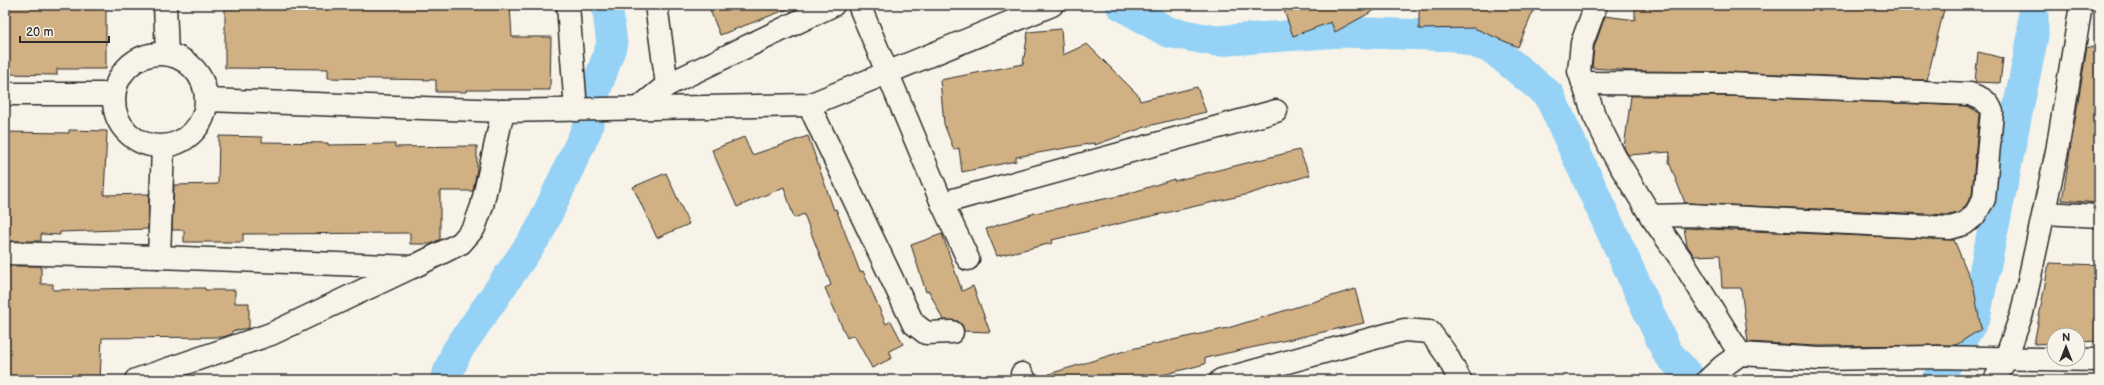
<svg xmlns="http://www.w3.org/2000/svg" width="2104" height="385" viewBox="0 0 2104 385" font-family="'Balsamiq Sans',sans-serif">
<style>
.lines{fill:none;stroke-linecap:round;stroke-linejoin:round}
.canal{stroke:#95d2f6;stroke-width:31}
.building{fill:#d1b084;stroke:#2b2b2b}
.minor-casing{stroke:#2b2b2b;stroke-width:25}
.minor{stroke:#f7f3e8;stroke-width:22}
</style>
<rect width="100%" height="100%" fill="#f7f3e8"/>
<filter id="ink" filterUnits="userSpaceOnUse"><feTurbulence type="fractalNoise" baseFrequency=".025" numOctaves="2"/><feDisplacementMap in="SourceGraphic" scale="8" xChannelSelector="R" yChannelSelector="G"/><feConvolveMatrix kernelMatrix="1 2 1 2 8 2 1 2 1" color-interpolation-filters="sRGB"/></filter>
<g filter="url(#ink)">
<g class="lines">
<g class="canal">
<path d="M1121,5L1168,32L1216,41L1340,32L1456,36L1493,49L1549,95L1667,352L1692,380"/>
<path d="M445,380L457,351L539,232L587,129L595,92L612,44L607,5"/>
<path d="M1937,380L1975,317L2033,36V5"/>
</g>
</g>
<g class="building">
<path d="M5,5H106V69H57V75L5,74Z"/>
<path d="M225,5H510L512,37H551L550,90H466V92H436V80L328,78V69L225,68Z"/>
<path d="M708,5H793V7L720,35Z"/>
<path d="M1282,5H1384L1335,32L1331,22L1293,36Z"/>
<path d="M1419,5H1536L1518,47L1474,28L1419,29Z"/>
<path d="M1635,5H1945L1927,80L1727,72L1634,71L1592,68L1594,48L1605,16L1635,20Z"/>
<path d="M1061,29L1063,55L1087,44L1138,95L1140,101L1197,87L1206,112L1148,126L1095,145L1094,143L1016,157V161L962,172L959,148L954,150L944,124L940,80L1023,64L1028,32Z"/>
<path d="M2087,47L2099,48V203L2062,200Z"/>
<path d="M1978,52L2003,58L2000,83L1975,82Z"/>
<path d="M1631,96H1726L1968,106L1979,113L1972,195L1964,208L1958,213L1949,215L1685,203L1669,162L1670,152L1628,155L1626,151L1624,148Z"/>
<path d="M69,130L107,131L104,195L149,194L148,229L60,232V235L41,234V241H5V132L69,133Z"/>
<path d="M219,136L262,137V142L328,143V145L395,144V147L477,146V169L473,191H440V239L431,244H410V233L243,234V242H184V230H172L174,185L218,184Z"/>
<path d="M808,136L834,210L836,209L860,272L863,271L886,324L891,321L903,344L889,351L892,358L872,368L854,335L847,338L825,288L831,285L804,214L794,218L784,187L737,207L712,150L744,137L752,155Z"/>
<path d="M1299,150L1310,175L1249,194L1130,221L1052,240L1053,243L997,256L986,229L1035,213L1124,195L1174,179V181Z"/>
<path d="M666,173L689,224L657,238L633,187Z"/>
<path d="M1684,228L1954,240L1974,288L1981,329L1956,345L1816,346L1748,342L1741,288H1722L1720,255L1694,256L1687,245Z"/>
<path d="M942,234L962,291L973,286L990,332L964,331L962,325L957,321L943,320L929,291L926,292L911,245Z"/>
<path d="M2049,263L2099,265V341L2078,342V335H2054V343L2034,344Z"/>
<path d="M5,266H41V284H53V290L140,288H205V290H235V303H249V328L232,331V334L223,337L102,338L100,379L63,377V380H5Z"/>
<path d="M1355,289L1364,323L1205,358V364L1143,380H1050L1049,374L1131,349L1228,328Z"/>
</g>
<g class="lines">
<g class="minor-casing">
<g id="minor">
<path d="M165,5L167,54"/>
<path d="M568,5L576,110"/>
<path d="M656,5L667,85"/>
<path d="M859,5L942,203L968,259"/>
<path d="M1596,5L1582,43L1579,71L1594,115L1615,157L1651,216L1681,259L1740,354"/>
<circle cx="160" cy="100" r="46"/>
<path d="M1583,83L1726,84L1970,94C1981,98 1988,100 1992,112L1984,199L1974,216L1964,224L1950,228L1689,215L1651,216"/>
<path d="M5,94H113"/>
<path d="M207,100L503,111L809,105L1052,5"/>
<path d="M809,105L913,323L926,333L952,332"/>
<path d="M639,108L667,85L833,5"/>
<path d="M942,203L1276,111"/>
<path d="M2044,213L2099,216"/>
<path d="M5,253L159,257L413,267L461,243L474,228L482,206L503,111"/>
<path d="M159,257L163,147"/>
<path d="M1022,374L1025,380"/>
<path d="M136,380L271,334L410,268"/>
<path d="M1221,380L1404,330L1430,332L1446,354L1460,380"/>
<path d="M1708,380L1722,367L1740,354L1820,359L1935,357L2099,360"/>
<path d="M1995,380L2006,358L2022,313L2057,151L2081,5"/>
</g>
</g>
<use href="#minor" class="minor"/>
</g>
</g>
<rect width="2104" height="385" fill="none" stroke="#f7f3e8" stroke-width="20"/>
<rect x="10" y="10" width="2084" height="365" fill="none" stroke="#2b2b2b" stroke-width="1.5" filter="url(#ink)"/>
<g transform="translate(2066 347)"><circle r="19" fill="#f7f3e8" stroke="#a5a39c"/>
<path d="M0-3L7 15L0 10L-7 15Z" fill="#2b2b2b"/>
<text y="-6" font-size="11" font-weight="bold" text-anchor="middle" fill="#2b2b2b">N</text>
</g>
<path d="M20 36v6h89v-6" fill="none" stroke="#2b2b2b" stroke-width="2"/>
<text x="26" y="36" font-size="12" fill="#2b2b2b" stroke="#f7f3e8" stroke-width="3" paint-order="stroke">20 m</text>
</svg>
